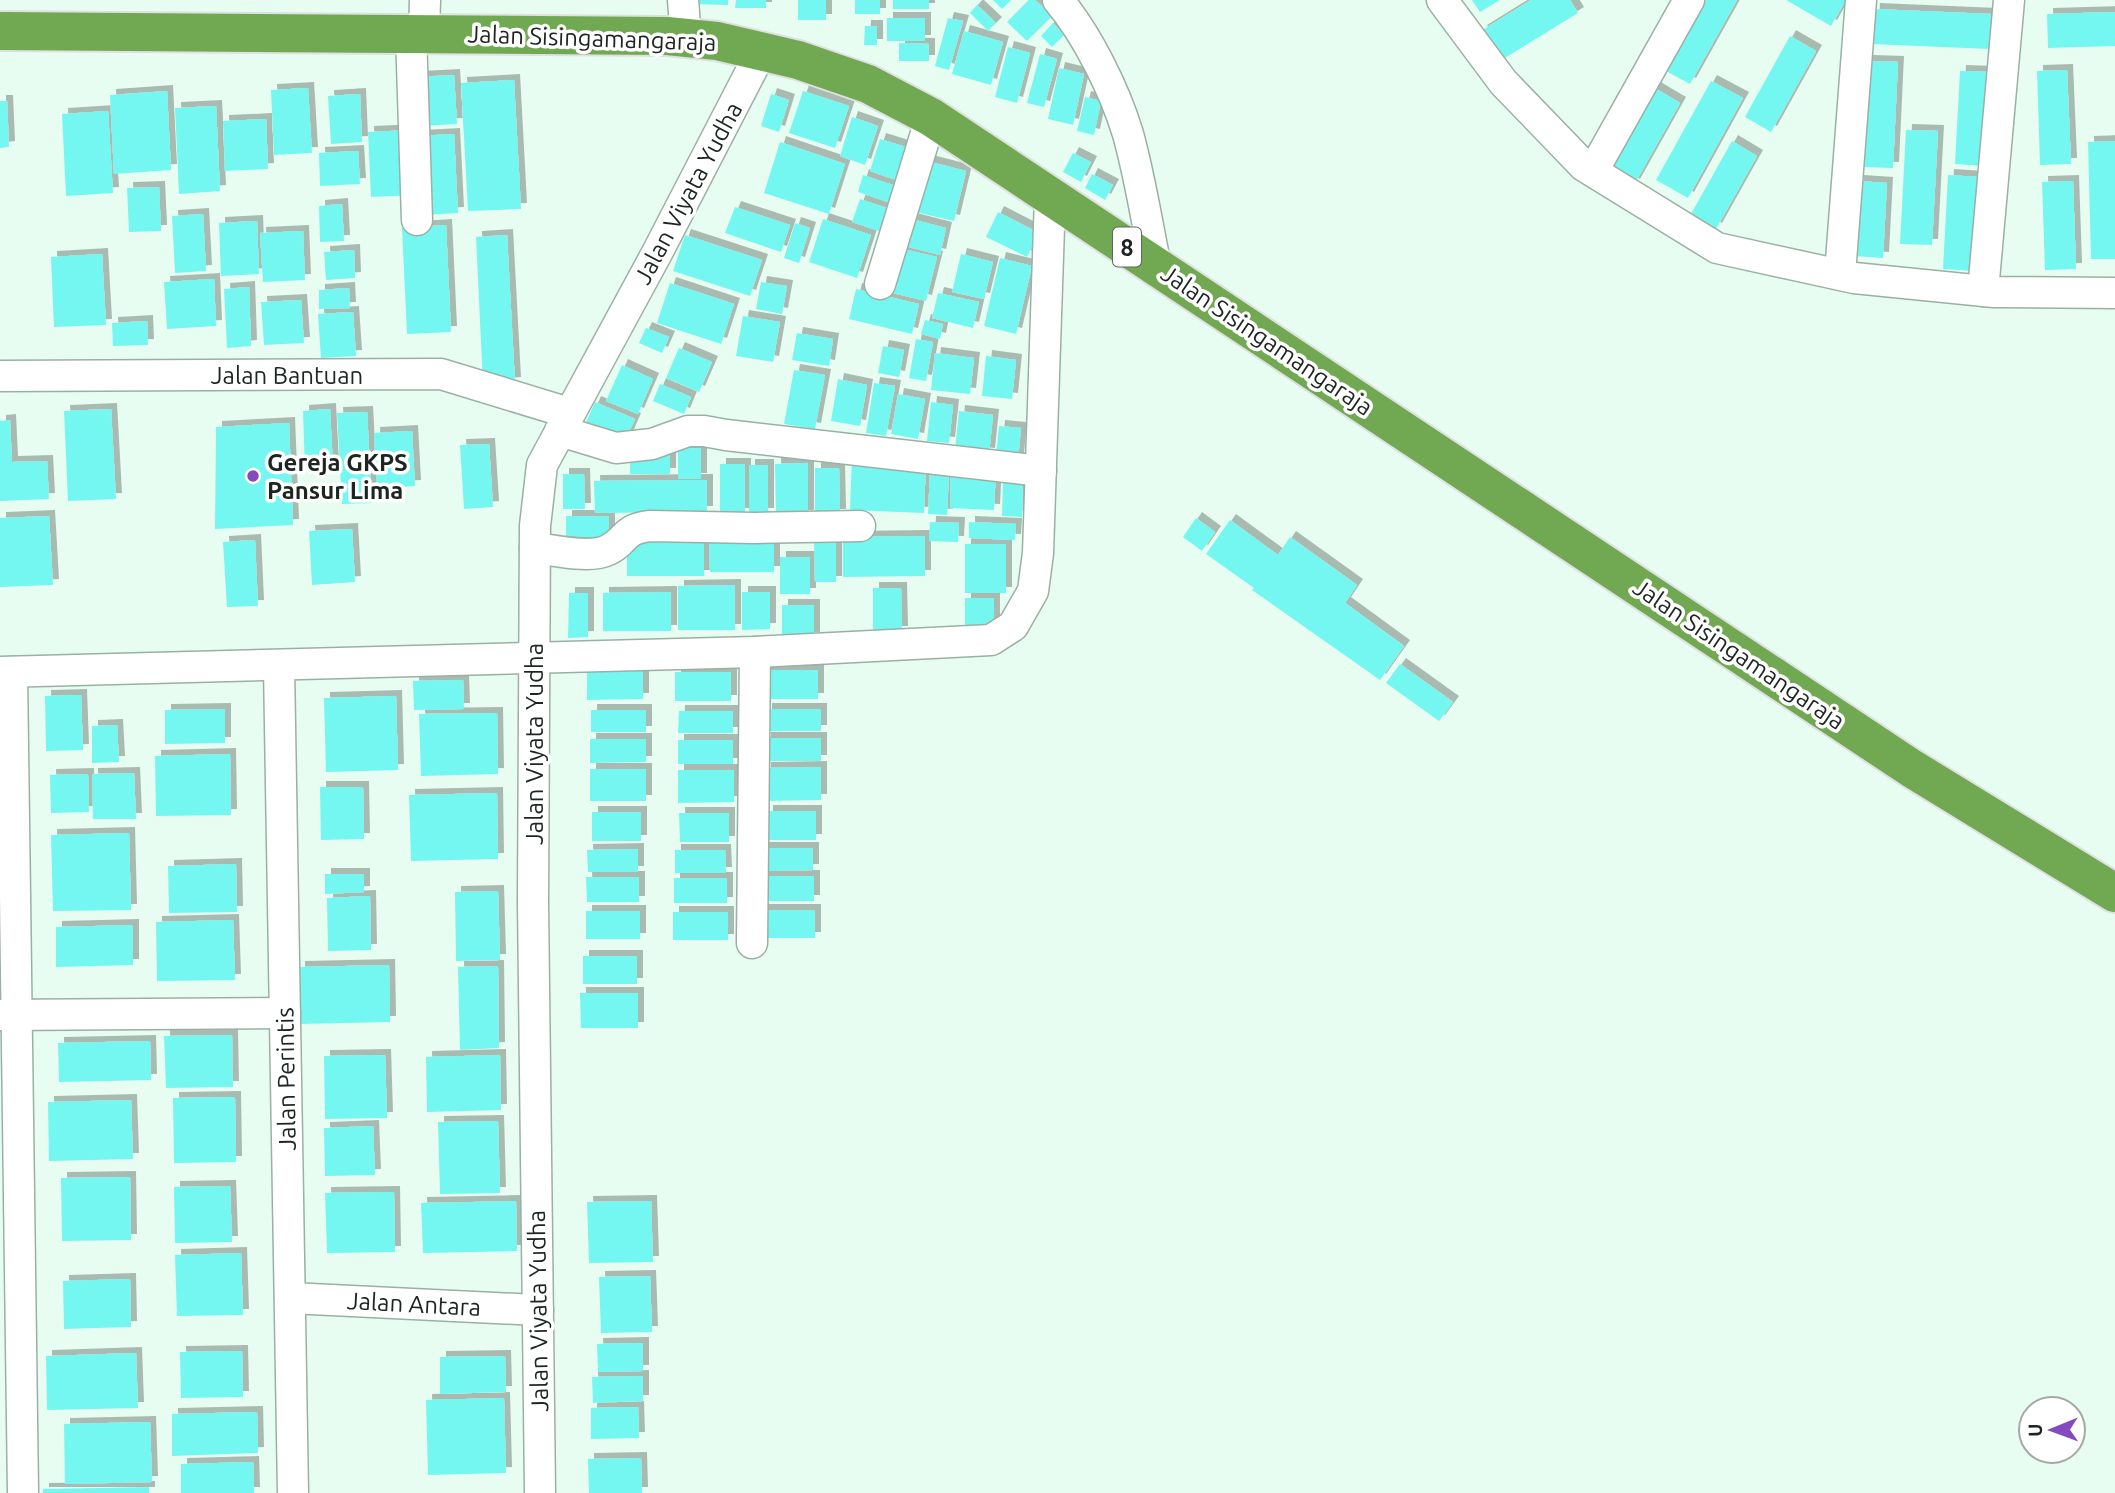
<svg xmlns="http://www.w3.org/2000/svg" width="2115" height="1493" viewBox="0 0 2115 1493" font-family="Ubuntu,sans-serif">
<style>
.building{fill:#75f7f1;filter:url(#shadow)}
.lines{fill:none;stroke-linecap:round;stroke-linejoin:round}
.street-casing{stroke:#9bb0a5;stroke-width:33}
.highway-casing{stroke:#dfe0e0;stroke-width:42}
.street{stroke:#fff;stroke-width:30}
.highway{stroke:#71a852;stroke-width:38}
.poi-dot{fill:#844bc1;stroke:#fff;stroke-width:2.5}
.labels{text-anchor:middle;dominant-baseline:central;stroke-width:7;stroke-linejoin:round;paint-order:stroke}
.shield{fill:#fff;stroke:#616664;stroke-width:2}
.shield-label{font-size:23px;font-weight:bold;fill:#1d2521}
.street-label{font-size:24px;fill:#1d2521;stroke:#fff}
.poi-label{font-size:24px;font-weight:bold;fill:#1d2521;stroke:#fff;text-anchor:start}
</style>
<defs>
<filter id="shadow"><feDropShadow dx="6" dy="-6" stdDeviation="0" flood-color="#0004"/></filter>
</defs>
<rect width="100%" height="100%" fill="#e7fdf2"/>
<g class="building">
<path d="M690,0H728V5L690,4Z"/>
<path d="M736,0H766V8H735Z"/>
<rect x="798" y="0" width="28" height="20"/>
<rect x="855" y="0" width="25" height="14"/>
<rect x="893" y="0" width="36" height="9"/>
<path d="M993,0H1011L1002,9Z"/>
<path d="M1029,0H1035L1052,16L1027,41L1007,22Z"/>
<path d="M1472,0H1500L1480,12Z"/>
<path d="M1531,0H1570L1578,13L1500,61L1481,31Z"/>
<path d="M1706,0H1737L1690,84L1666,71Z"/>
<path d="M1786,0H1846L1831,26Z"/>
<path d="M977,5L996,23L988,31L970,13Z"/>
<path d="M1874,9L1991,14L1989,49L1872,44Z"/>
<path d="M2115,12V46L2048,48L2047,14Z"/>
<rect x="887" y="18" width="38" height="23"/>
<path d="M948,18L963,21L949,70L935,66Z"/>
<path d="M1053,23L1064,35L1052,47L1041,36Z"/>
<path d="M865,26H877V45H864Z"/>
<path d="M964,31L1003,42L991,85L952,74Z"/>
<path d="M1790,36L1816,51L1771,132L1745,117Z"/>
<path d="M899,43L929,44V61H899Z"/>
<path d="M1008,47L1030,53L1017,103L995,97Z"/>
<path d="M1040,54L1057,59L1044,107L1027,103Z"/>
<path d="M1867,61L1898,62L1893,168L1861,167Z"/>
<path d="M1059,68L1084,74L1073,125L1048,119Z"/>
<path d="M2067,70L2071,164L2040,165L2037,71Z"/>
<path d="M1960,71L1988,72L1983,166L1955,164Z"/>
<path d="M454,75L457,124L419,126L416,77Z"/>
<path d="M514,80L521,209L468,211L461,83Z"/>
<path d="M1711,81L1743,98L1688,198L1656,180Z"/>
<path d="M1653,87L1680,103L1634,185L1607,169Z"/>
<path d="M308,88L312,153L274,155L271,90Z"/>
<path d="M167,91L171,170L114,174L110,95Z"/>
<path d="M803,91L849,106L835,148L789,133Z"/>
<path d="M360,94L362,142L331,144L328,96Z"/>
<path d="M771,94L789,100L779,132L761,126Z"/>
<path d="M1085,97L1101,101L1094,135L1077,131Z"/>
<path d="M0,101H7L9,147L0,148Z"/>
<path d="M216,106L220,191L179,194L175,108Z"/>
<path d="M108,111L113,193L66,196L62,114Z"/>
<path d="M852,117L878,126L865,165L840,156Z"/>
<path d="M266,119L268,169L225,171L223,121Z"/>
<path d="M412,130L415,195L371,197L368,132Z"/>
<path d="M1906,130L1938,131L1932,245L1900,244Z"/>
<path d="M454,134L458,213L422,215L417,136Z"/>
<path d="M880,139L909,148L899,181L870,171Z"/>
<path d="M1732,141L1757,156L1716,229L1691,214Z"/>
<path d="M2115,141V259H2091L2088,142Z"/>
<path d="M780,142L845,164L829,214L764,193Z"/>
<path d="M358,151L360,184L320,186L319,153Z"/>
<path d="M1073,153L1091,162L1081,182L1063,172Z"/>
<path d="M923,160L966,171L954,221L911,211Z"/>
<path d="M1092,174L1113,185L1105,200L1085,188Z"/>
<path d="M863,175L902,188L897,205L858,192Z"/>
<path d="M1948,175L1978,177L1973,271L1943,269Z"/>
<path d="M1858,181L1887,183L1883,258L1854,256Z"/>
<path d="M2073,181L2076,269L2045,270L2042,182Z"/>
<path d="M159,187L161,231L129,232L127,188Z"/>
<path d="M860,199L899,212L891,235L852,222Z"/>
<path d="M342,204L344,241L320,242L319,206Z"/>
<path d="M735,207L790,225L781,252L725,233Z"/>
<path d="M998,212L1039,233L1027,257L986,237Z"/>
<path d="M203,214L206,271L175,273L172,216Z"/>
<path d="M907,218L946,228L940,255L901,245Z"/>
<path d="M823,219L871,235L857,278L809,262Z"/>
<path d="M257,221L259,274L221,276L219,223Z"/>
<path d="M795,223L810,228L799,263L784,258Z"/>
<path d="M446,225L451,332L407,334L402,228Z"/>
<path d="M303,231L305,280L263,282L260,233Z"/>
<path d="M507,235L515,383L483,385L476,237Z"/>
<path d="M685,235L762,260L750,296L673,271Z"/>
<path d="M895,247L937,257L926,301L884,291Z"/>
<path d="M354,250L355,278L326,280L324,252Z"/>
<path d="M102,254L106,325L54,327L51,257Z"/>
<path d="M961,254L993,262L984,299L952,292Z"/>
<path d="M1000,258L1032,266L1016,334L984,326Z"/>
<path d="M214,279L216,326L167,329L164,282Z"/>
<path d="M761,282L787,286L782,314L756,309Z"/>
<path d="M670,283L734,304L721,344L657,323Z"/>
<path d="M249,287L251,346L227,348L224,289Z"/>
<path d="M349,288L350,308L319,309V290Z"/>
<path d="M856,289L919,304L912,334L849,319Z"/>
<path d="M938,293L979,302L973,328L932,318Z"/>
<path d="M301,300L304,343L264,345L261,302Z"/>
<path d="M353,312L356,356L321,358L318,314Z"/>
<path d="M743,316L780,322L773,362L736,356Z"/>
<path d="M925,320L943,324L940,339L921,334Z"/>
<path d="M147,321L148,345L113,346L112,323Z"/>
<path d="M646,328L669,337L662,353L639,343Z"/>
<path d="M797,333L833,339L829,366L792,360Z"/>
<path d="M916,339L933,342L926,381L909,378Z"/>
<path d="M883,346L904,350L899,377L878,373Z"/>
<path d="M679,348L712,362L699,392L666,378Z"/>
<path d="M935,353L974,358L970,394L931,390Z"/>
<path d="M986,356L1016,360L1012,399L982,396Z"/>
<path d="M622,365L653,379L638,414L606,401Z"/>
<path d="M794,370L825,375L815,429L784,424Z"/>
<path d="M838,379L867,385L860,426L831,421Z"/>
<path d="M874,383L895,386L886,436L866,433Z"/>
<path d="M660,384L691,397L684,414L653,401Z"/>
<path d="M898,394L925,399L918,439L891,434Z"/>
<path d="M595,402L635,419L625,442L585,425Z"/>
<path d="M931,402L953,405L949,443L927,441Z"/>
<path d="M111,409L116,499L68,501L64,411Z"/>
<path d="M330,409L333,468L305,470L303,411Z"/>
<path d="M959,411L993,415L989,454L955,450Z"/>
<path d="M367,412L372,503L342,504L337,413Z"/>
<path d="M10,420L12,462L47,461L49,499L0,501V421Z"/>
<path d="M289,423L293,525L215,529L216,427Z"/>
<path d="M999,426L1021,428L1018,459L996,456Z"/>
<path d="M412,431L415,486L377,488L374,433Z"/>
<path d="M489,444L493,507L464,509L460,445Z"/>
<rect x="678" y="448" width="23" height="31"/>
<rect x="630" y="451" width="40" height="23"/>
<path d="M852,457L926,460L924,513L850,510Z"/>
<path d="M808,463V516H776L775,464Z"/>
<rect x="720" y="464" width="25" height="50"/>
<rect x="749" y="465" width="19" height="49"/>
<path d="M951,467L996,469L994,510L950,508Z"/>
<path d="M815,468H839L840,515H815Z"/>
<path d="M930,471L949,472L947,515L928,514Z"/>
<path d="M563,474H584L585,509H563Z"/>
<path d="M707,480V512L595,513L594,481Z"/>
<path d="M1003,481L1023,482L1022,517L1002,516Z"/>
<path d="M49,516L53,585L0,587V518Z"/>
<rect x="566" y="516" width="43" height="29"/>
<path d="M1196,518L1215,532L1202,551L1183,537Z"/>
<path d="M1230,520L1278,555L1290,537L1357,585L1345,603L1404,646L1380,680L1252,590L1254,588L1206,554Z"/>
<path d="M930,522L959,523L958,542L929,541Z"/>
<path d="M969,522L1016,524L1015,540L969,538Z"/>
<path d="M352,529L355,582L312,585L309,531Z"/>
<path d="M925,536V576L843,577V537Z"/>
<path d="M774,538V572H710L709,539Z"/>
<path d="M255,540L258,606L227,607L223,542Z"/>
<rect x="627" y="541" width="77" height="35"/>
<path d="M814,542L836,543V582H815Z"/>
<rect x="965" y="544" width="41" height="49"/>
<rect x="780" y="557" width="30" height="37"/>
<path d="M735,585V630H678V586Z"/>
<path d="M873,588H901L902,632H873Z"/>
<path d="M671,592V631H603V593Z"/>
<path d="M742,592H770V629L742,630Z"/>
<path d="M569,593H588V637L568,638Z"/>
<rect x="965" y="598" width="29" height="33"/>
<rect x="782" y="605" width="32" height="33"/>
<path d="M1400,664L1453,702L1439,721L1386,683Z"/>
<rect x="762" y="670" width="56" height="29"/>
<path d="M587,671H643V699L587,700Z"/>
<rect x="675" y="672" width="56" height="29"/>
<path d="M463,680L464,709L414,710L413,681Z"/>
<path d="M81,695L83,750L46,751L45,696Z"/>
<path d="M396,696L398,770L326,772L324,698Z"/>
<path d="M225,709V743L165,744V710Z"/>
<rect x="766" y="709" width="55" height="22"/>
<rect x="591" y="710" width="55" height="22"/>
<path d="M679,711H733V733H678Z"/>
<path d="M497,713L498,774L421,776L419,714Z"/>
<path d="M117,725L119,762L92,763V726Z"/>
<rect x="765" y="738" width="56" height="23"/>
<path d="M590,739H646V762L590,763Z"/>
<rect x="678" y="740" width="55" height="24"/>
<path d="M230,754L231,815L156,816L155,756Z"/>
<path d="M821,767V800L765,801V768Z"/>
<rect x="590" y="769" width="56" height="32"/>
<path d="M678,770H734V802L678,803Z"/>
<path d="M134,773L136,819H93L92,774Z"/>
<path d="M88,774L89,812L51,813L50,775Z"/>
<path d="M320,787H363L364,839L321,840Z"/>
<path d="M497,793L498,859L411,861L409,795Z"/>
<rect x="767" y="811" width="49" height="29"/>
<rect x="592" y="812" width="49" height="29"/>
<path d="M679,813H729V842H680Z"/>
<path d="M129,833L131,910L53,911L51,835Z"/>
<path d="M762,848H813V870L763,871Z"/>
<path d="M638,849V872H588L587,850Z"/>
<path d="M675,850H725L726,873H675Z"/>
<path d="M236,864L237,912L169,913L168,866Z"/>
<path d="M325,874H364V892L325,894Z"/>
<rect x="761" y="876" width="53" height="25"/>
<path d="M586,877H639V902H587Z"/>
<rect x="674" y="878" width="53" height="25"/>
<path d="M498,891L500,960L456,961L455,892Z"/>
<path d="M370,896L371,950L328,951L327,898Z"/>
<rect x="761" y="910" width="54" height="28"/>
<rect x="586" y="911" width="54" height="28"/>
<rect x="673" y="912" width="55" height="28"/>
<path d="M233,920L235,980L157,981L156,922Z"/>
<path d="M133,925V965L56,967V927Z"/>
<rect x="583" y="956" width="54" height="28"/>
<path d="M389,965L390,1022L300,1024L299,967Z"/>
<path d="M498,966L499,1048L460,1050L458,967Z"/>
<path d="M580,993H638V1028H581Z"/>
<path d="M232,1035L233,1087L166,1088L164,1036Z"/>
<path d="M150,1041L151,1080L59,1082L58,1043Z"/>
<path d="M385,1055L387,1118L325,1119L324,1056Z"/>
<path d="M500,1055L501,1110L427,1112L426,1057Z"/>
<path d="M235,1097L236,1162L174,1163L173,1098Z"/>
<path d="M131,1100L133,1159L49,1161L48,1102Z"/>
<path d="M498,1121L500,1193L440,1194L438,1122Z"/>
<path d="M373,1126L375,1175L325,1176L324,1128Z"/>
<path d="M130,1177L131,1240L62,1241L61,1178Z"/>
<path d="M230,1186L232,1242L175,1243L174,1187Z"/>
<path d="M394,1192L395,1252L327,1253L325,1193Z"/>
<path d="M516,1201L517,1251L423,1253L421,1203Z"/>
<path d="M651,1201L653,1262L589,1263L587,1202Z"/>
<path d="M241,1253L243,1315L177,1316L175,1255Z"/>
<path d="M650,1276L652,1332L601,1333L599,1277Z"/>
<path d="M130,1279L131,1327L64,1329L63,1281Z"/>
<path d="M643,1343V1371L598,1372L597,1344Z"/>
<path d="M242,1351L243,1397L181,1398L180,1352Z"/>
<path d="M136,1353L138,1408L47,1410L46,1356Z"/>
<path d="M505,1356L506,1392L440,1394V1357Z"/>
<path d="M643,1376V1401L593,1403L592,1377Z"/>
<path d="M504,1398L506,1473L428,1475L426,1400Z"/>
<path d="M638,1407L639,1438L591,1439V1408Z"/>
<path d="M257,1412L258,1453L172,1456V1414Z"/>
<path d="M150,1422L152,1482L65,1484L64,1424Z"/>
<path d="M641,1458L642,1493H589L588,1459Z"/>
<path d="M253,1462L254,1493H181V1464Z"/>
<path d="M149,1487V1493H43V1489Z"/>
</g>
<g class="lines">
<g class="street-casing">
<g id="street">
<path d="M683,0L686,38"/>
<path d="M1058,0C1087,34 1115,91 1128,134C1140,177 1147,223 1156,267"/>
<path d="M1442,0L1503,82L1584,166L1717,248L1854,278L1994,292L2115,293"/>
<path d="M411,33L417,220"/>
<path d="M424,33L425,0"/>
<path d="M1593,171L1689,0"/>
<path d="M1840,274L1861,0"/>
<path d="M880,284L931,117"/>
<path d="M1983,291L2009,0"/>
<path d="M0,376L441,374L569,413"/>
<path d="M560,431L616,448L652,444L688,431H704L726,435L1041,471"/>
<path d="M535,548C554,550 590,559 608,550C627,541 622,529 650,526L755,528L860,526"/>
<path d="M279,666L293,1493"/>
<path d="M0,672L755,652L991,640L1013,626L1033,591L1038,553L1050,197"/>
<path d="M12,672L23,1493"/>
<path d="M752,943L755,652"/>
<path d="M0,1015L285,1013"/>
<path d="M290,1298L538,1310"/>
<path d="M540,1493L533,902L535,526L542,465L657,253L762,50"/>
</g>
</g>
<g class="highway-casing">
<path id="highway" d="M0,31L667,36L717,41L798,60L868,84L931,117L1911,768L2115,893"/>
</g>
<use href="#street" class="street"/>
<use href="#highway" class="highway"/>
</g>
<circle class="poi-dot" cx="253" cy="476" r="7"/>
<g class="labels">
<rect class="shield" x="1113" y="227.5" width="28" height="39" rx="5"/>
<g class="shield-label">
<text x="1127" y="247">8</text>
</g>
<g class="street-label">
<text transform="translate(592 38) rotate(2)">Jalan Sisingamangaraja</text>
<text transform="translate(688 193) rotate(-62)">Jalan Viyata Yudha</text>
<text transform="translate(1267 340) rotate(34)">Jalan Sisingamangaraja</text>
<text x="287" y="375">Jalan Bantuan</text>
<text transform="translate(1739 654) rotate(34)">Jalan Sisingamangaraja</text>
<text transform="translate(534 744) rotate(-90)">Jalan Viyata Yudha</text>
<text transform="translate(286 1079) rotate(-91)">Jalan Perintis</text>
<text transform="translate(414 1304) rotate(3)">Jalan Antara</text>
<text transform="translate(538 1311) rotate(-91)">Jalan Viyata Yudha</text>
</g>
<g class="poi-label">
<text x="267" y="462">Gereja GKPS<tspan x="267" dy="28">Pansur Lima</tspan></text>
</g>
</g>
<g transform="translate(2052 1430) rotate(269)"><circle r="33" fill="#ffffff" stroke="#a5a8a6" stroke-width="2"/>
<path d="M0-5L12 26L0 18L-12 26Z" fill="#844bc1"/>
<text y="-10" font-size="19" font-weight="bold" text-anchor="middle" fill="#1d2521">U</text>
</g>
</svg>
